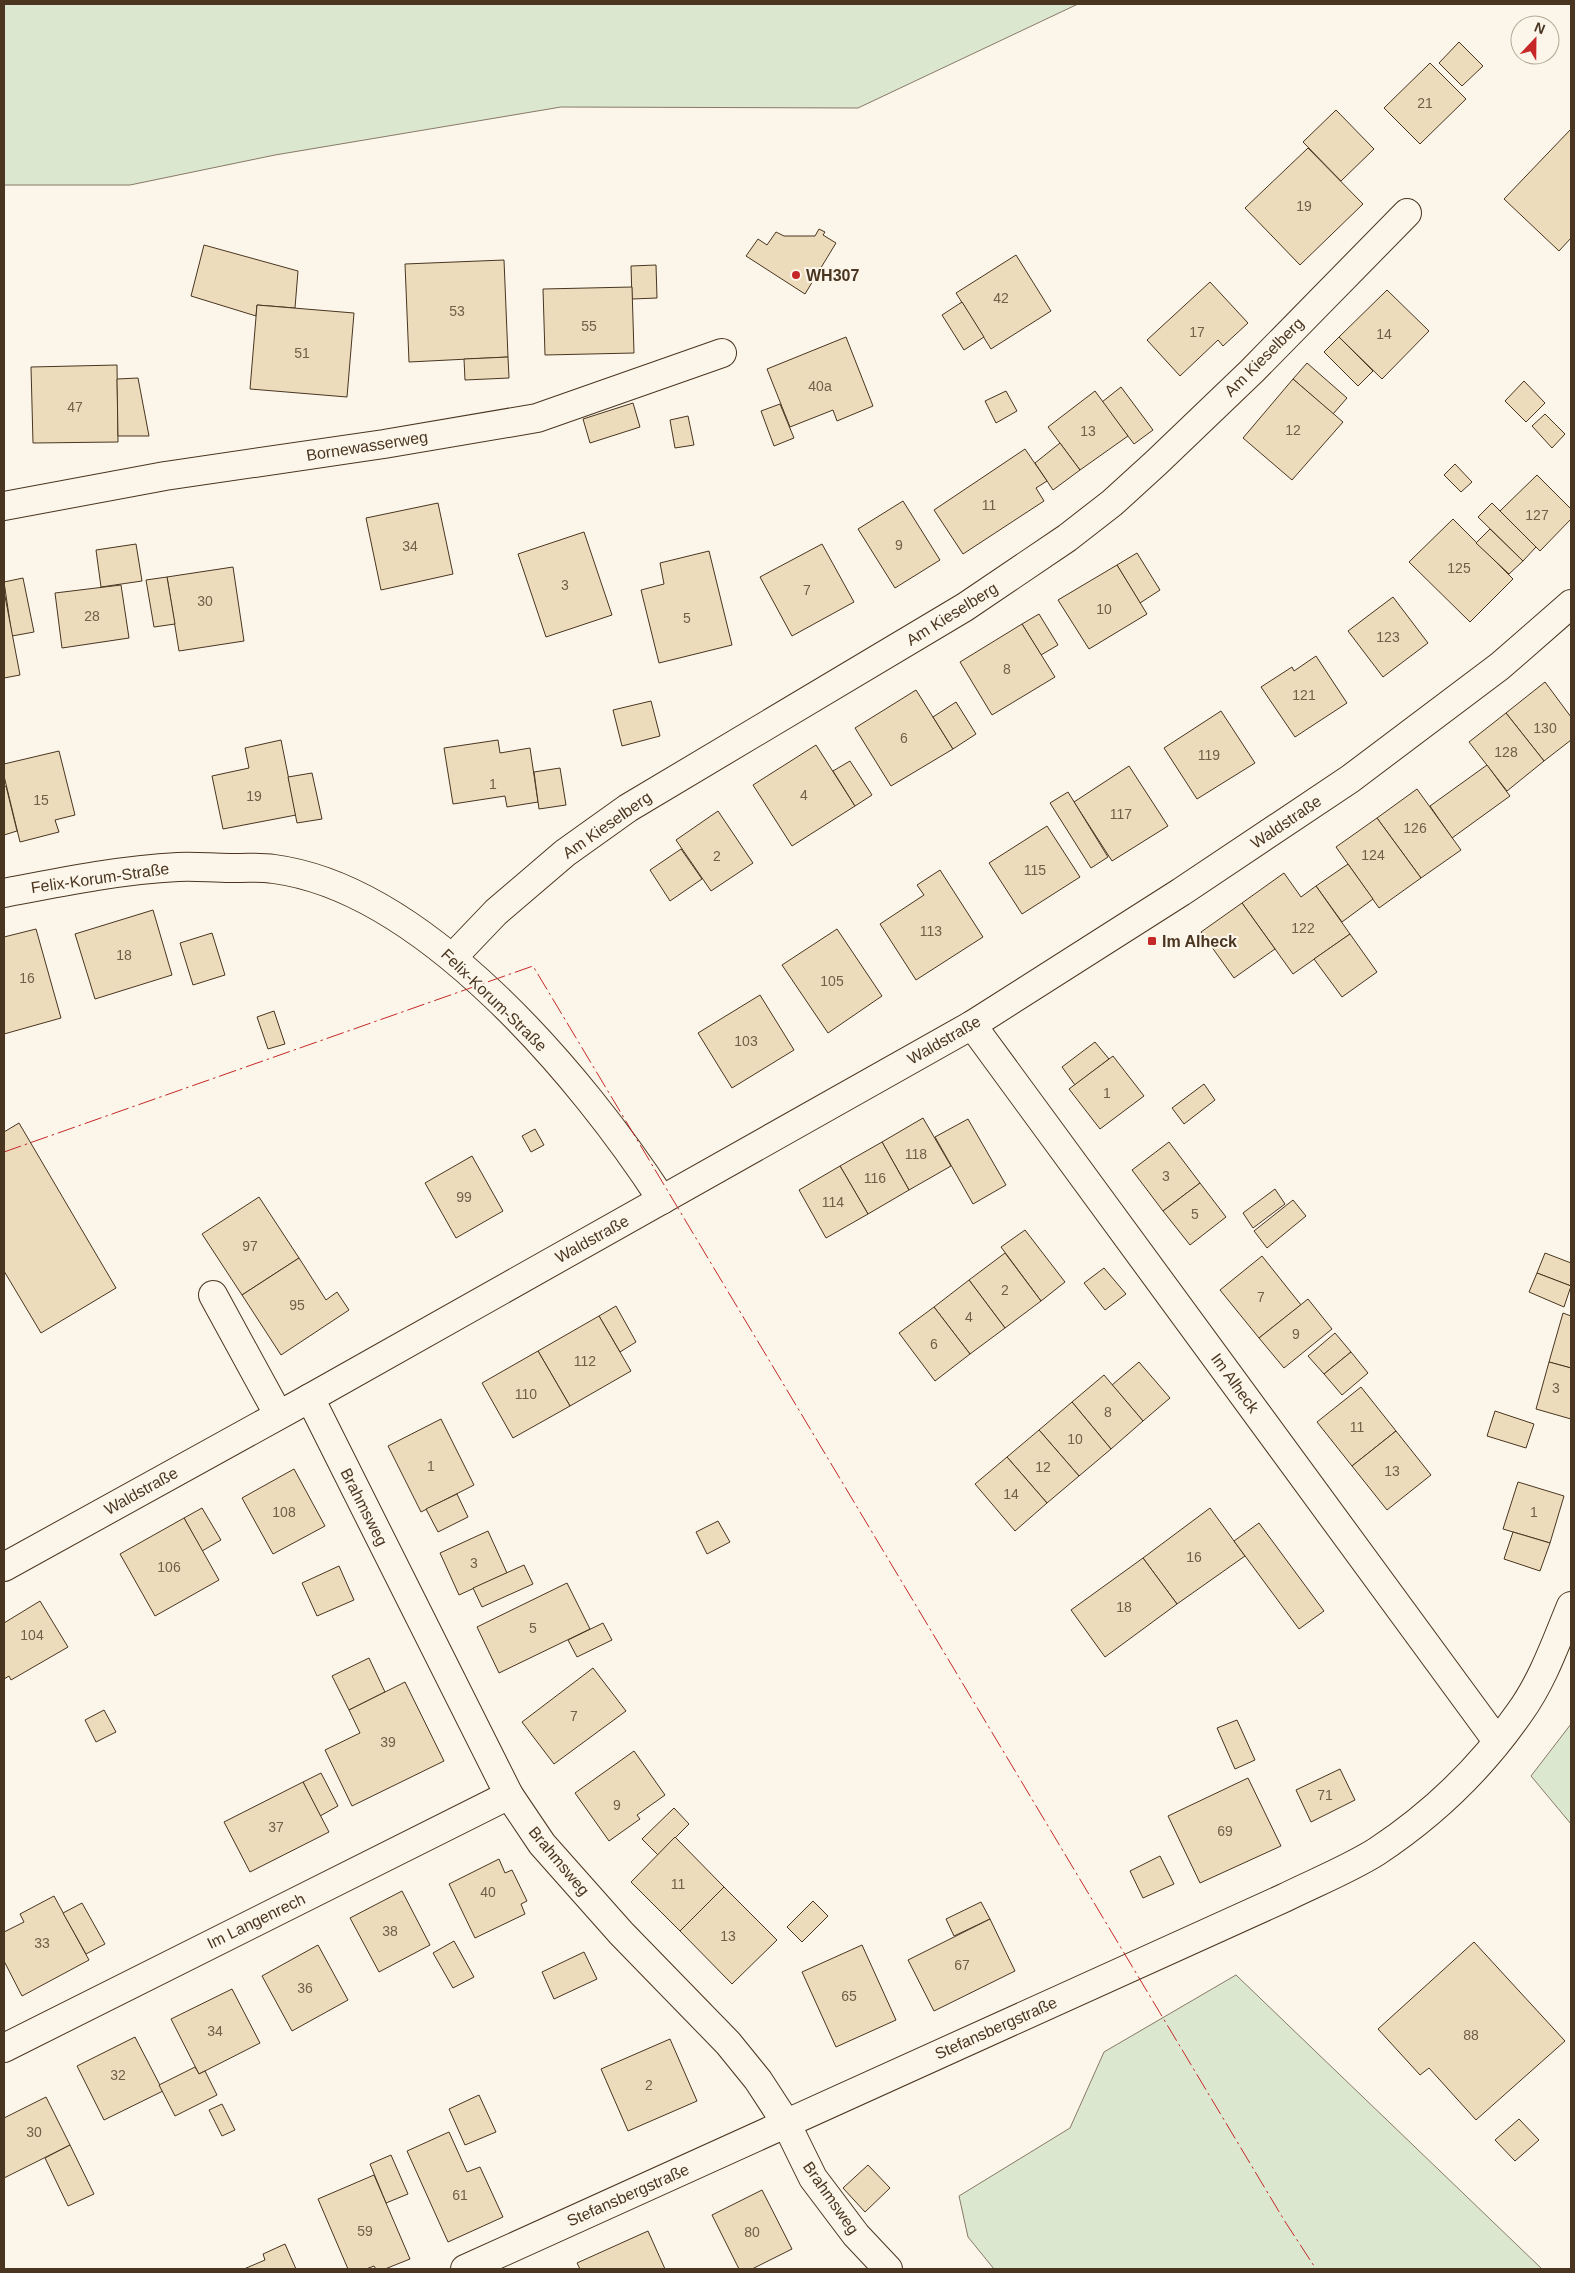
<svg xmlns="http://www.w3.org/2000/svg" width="1575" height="2273" viewBox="0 0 1575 2273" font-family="Arial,sans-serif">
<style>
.green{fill:#dce7d0;stroke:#887966}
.building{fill:#ecdcbc;stroke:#4a3520}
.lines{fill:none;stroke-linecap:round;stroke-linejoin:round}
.minor-casing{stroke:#4a3520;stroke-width:30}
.minor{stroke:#fbf6e9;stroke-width:28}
.power{stroke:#c62828;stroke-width:1;stroke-dasharray:18 4 2.5 4;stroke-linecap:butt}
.poi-dot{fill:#c62828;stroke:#fbf6e9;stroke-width:2}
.labels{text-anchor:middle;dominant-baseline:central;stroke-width:4;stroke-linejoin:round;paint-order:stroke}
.number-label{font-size:14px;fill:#725f47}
.poi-label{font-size:16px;font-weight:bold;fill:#4a3520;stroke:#fbf6e9;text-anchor:start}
.street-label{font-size:16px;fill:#4a3520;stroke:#fbf6e9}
</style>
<rect width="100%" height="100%" fill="#fbf6e9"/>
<g class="green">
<path d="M4,4H1078L858,108L561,107L275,155L130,185H4Z"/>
<path d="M1571,1724V1824L1531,1776Z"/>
<path d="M1236,1975L1542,2269H994L968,2237L959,2196L1070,2128L1104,2052Z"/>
</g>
<g class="building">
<path d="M1459,42L1483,66L1462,86L1439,63Z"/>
<path d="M1430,63L1466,99L1420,144L1384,108Z"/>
<path d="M1336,110L1374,149L1341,181L1303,142Z"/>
<path d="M1571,129V238L1559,251L1504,199Z"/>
<path d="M1308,148L1363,204L1300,265L1245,208Z"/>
<path d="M819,229L825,232L823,235L836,243L805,294L746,256L758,239L767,245L776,232L784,236H815Z"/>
<path d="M204,245L298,271L295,308L257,305L256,316L191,296Z"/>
<path d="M1016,255L1051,311L991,349L956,293Z"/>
<path d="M504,260L508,357L409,362L405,264Z"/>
<path d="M656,265L657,298L632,299L631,266Z"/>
<path d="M1210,282L1248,323L1223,346L1218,340L1180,376L1147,340Z"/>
<path d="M632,287L634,353L545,355L543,289Z"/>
<path d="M1387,290L1429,331L1382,379L1339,337Z"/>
<path d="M962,302L984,337L964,350L942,315Z"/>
<path d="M257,305L354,313L347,397L250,389Z"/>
<path d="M846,337L873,406L837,421L833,410L790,427L767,369Z"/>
<path d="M1339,337L1373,371L1358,386L1324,352Z"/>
<path d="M508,357L509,378L465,380L464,359Z"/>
<path d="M1307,363L1347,398L1333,414L1293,379Z"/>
<path d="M117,365L118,442L33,443L31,367Z"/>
<path d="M138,378L149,436H118L117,379Z"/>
<path d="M1293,379L1343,422L1292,480L1243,438Z"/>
<path d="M1524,381L1545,403L1526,422L1505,401Z"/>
<path d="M1121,387L1153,430L1134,444L1102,402Z"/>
<path d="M1006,391L1017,411L996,423L985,401Z"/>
<path d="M1095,391L1128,436L1080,470L1048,427Z"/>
<path d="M633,403L640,427L590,443L583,419Z"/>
<path d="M780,404L794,438L774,446L761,411Z"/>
<path d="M1545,414L1565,434L1552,448L1532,426Z"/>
<path d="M688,416L694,445L675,448L670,420Z"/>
<path d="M1060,443L1080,470L1053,490L1035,463Z"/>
<path d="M1025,449L1047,481L1036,488L1044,501L963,554L934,510Z"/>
<path d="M1455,464L1472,482L1461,492L1444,475Z"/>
<path d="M1537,475L1571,509V519L1540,551L1500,511Z"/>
<path d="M903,501L940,560L895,588L858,529Z"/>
<path d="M438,503L453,574L381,590L366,518Z"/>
<path d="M1492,503L1536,547L1523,561L1478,517Z"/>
<path d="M1453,519L1513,579L1470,622L1409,562Z"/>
<path d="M1490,529L1523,561L1509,574L1476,543Z"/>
<path d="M584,532L612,615L546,637L518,554Z"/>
<path d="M136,544L142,581L101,587L96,550Z"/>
<path d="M822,544L854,602L792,636L760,577Z"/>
<path d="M709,551L732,645L659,663L641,590L664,584L660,563Z"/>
<path d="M1137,553L1160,590L1140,603L1117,565Z"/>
<path d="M1117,565L1147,614L1089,649L1058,600Z"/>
<path d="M233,567L244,641L179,651L167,577Z"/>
<path d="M167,577L175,624L154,627L146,580Z"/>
<path d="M23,578L34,632L12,636L4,582Z"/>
<path d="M121,585L129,638L62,648L55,593Z"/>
<path d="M4,591L20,675L4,678Z"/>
<path d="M1393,597L1428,643L1383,677L1348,631Z"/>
<path d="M1039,614L1058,645L1041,655L1022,624Z"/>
<path d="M1022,624L1055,677L992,715L960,662Z"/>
<path d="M1316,656L1347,703L1295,737L1261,687L1292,667L1294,671Z"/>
<path d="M1545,682L1571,717V740L1544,761L1506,713Z"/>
<path d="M916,690L953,749L891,786L855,728Z"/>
<path d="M651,701L660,736L622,746L613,710Z"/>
<path d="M956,702L976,734L953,749L933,717Z"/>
<path d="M1221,711L1255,763L1197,799L1164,748Z"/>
<path d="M1506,713L1544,761L1507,791L1469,742Z"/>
<path d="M281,740L296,815L223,829L212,776L249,768L245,748Z"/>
<path d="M498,740L500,753L530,748L538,802L507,807L505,796L453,804L444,748Z"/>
<path d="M816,745L855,806L792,846L753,785Z"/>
<path d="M59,751L75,815L55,820L59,832L20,842L4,776V764Z"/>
<path d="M850,761L872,795L855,806L833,771Z"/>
<path d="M1487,765L1510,796L1452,838L1430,806Z"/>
<path d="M1129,766L1168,826L1112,861L1074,802Z"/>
<path d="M560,768L566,805L539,809L534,772Z"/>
<path d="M312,773L322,819L297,823L288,777Z"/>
<path d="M6,786L17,831L4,835V787Z"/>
<path d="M1417,789L1461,850L1421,878L1377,818Z"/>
<path d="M1068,792L1108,857L1091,868L1050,803Z"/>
<path d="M718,811L753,863L711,891L676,840Z"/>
<path d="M1377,818L1421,878L1379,908L1336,847Z"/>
<path d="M1047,826L1080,877L1022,914L989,863Z"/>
<path d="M681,849L702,879L670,901L650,870Z"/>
<path d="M1348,864L1373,899L1342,922L1316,886Z"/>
<path d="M940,870L983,937L916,980L880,924L924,895L917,885Z"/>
<path d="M1284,873L1301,897L1316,886L1350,934L1293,974L1242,903Z"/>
<path d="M1242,903L1275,949L1234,978L1201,932Z"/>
<path d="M153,910L172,975L95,999L75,934Z"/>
<path d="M36,929L61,1018L4,1034V937Z"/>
<path d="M837,929L882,996L828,1033L782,965Z"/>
<path d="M212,933L225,975L193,985L180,943Z"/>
<path d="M1350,934L1377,972L1342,997L1314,959Z"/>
<path d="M760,995L794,1050L732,1088L698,1033Z"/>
<path d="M274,1011L285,1044L268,1049L257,1017Z"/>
<path d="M1095,1042L1109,1059L1075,1085L1062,1067Z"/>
<path d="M1113,1056L1144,1096L1100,1129L1069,1089Z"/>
<path d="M1204,1084L1215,1100L1184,1124L1172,1108Z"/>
<path d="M923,1118L951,1166L909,1190L882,1142Z"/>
<path d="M968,1119L1006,1185L973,1204L935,1137Z"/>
<path d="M19,1123L116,1288L41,1333L4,1271V1132Z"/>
<path d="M535,1129L544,1145L531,1152L522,1136Z"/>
<path d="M882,1142L909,1190L868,1214L840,1166Z"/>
<path d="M1169,1142L1200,1183L1163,1211L1132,1170Z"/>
<path d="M472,1156L503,1211L456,1238L425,1183Z"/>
<path d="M840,1166L868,1214L826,1238L799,1190Z"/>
<path d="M1200,1183L1226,1217L1190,1245L1163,1211Z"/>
<path d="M1275,1189L1285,1204L1253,1228L1243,1213Z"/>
<path d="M259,1197L299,1258L242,1295L202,1234Z"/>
<path d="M1293,1200L1306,1216L1267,1248L1254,1231Z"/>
<path d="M1025,1230L1065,1282L1041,1301L1001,1247Z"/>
<path d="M1005,1253L1041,1301L1005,1328L969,1280Z"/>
<path d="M1545,1253L1571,1263V1286L1537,1273Z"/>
<path d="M1262,1256L1301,1305L1259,1338L1220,1290Z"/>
<path d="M299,1258L326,1300L337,1292L349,1310L281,1355L242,1295Z"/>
<path d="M1104,1268L1126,1294L1105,1310L1084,1283Z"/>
<path d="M1537,1273L1571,1286L1564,1307L1529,1292Z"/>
<path d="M969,1280L1005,1328L970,1354L934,1307Z"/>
<path d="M1308,1299L1332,1329L1284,1368L1259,1338Z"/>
<path d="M616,1306L636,1342L620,1352L599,1316Z"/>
<path d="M934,1307L970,1354L935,1381L899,1333Z"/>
<path d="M1563,1313L1571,1316V1368L1549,1362Z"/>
<path d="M599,1316L631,1371L570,1406L538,1351Z"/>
<path d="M1335,1333L1351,1352L1324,1374L1308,1356Z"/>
<path d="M538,1351L570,1406L513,1438L482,1383Z"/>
<path d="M1351,1352L1368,1373L1342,1395L1324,1374Z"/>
<path d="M1139,1362L1170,1398L1143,1421L1112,1385Z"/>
<path d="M1549,1362L1571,1368V1419L1536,1409Z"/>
<path d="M1104,1375L1143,1421L1111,1449L1072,1402Z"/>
<path d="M1361,1387L1396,1431L1352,1466L1317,1422Z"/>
<path d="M1072,1402L1111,1449L1079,1476L1039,1430Z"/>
<path d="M1495,1411L1534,1424L1526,1448L1487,1436Z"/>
<path d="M441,1419L474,1485L421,1512L388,1446Z"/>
<path d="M1039,1430L1079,1476L1047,1503L1007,1457Z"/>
<path d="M1396,1431L1431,1475L1387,1510L1352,1466Z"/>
<path d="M1007,1457L1047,1503L1015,1531L975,1484Z"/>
<path d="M294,1469L325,1526L273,1554L242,1498Z"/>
<path d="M1518,1482L1564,1496L1550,1543L1503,1529Z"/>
<path d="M457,1494L468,1517L438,1532L426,1509Z"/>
<path d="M202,1508L221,1540L202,1551L184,1518Z"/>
<path d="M1210,1508L1245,1556L1177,1604L1143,1558Z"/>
<path d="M184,1518L219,1580L155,1616L120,1554Z"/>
<path d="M718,1521L730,1542L707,1554L696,1532Z"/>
<path d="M1259,1523L1324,1611L1299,1629L1234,1541Z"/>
<path d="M488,1531L507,1573L459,1595L440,1553Z"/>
<path d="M1513,1532L1550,1543L1540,1571L1504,1559Z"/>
<path d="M1143,1558L1177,1604L1105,1657L1071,1610Z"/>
<path d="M524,1565L533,1584L482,1607L473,1588Z"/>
<path d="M339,1566L354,1600L317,1616L302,1583Z"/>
<path d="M567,1583L590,1629L499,1673L477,1627Z"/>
<path d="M40,1601L68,1647L11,1680L9,1676L4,1679V1623Z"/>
<path d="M603,1623L612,1640L577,1657L568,1640Z"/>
<path d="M369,1658L385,1692L349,1710L332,1676Z"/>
<path d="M593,1668L626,1711L554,1764L522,1722Z"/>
<path d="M405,1682L444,1761L352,1806L325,1750L360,1733L349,1710Z"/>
<path d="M104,1710L116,1732L96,1742L85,1720Z"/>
<path d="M1237,1720L1255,1760L1235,1769L1217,1728Z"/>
<path d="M634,1751L665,1795L637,1815L640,1819L609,1841L575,1793Z"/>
<path d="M1340,1769L1355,1800L1311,1822L1296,1790Z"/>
<path d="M321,1773L338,1806L320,1816L303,1782Z"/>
<path d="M1248,1778L1281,1846L1200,1883L1168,1816Z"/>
<path d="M303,1782L329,1832L250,1872L224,1822Z"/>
<path d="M674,1808L689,1824L658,1855L642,1839Z"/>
<path d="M675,1837L724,1887L680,1931L631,1882Z"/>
<path d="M1160,1856L1174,1884L1143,1898L1130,1871Z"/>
<path d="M499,1859L505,1873L512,1870L527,1901L521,1904L525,1914L475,1938L449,1884Z"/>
<path d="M724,1887L777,1940L732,1984L680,1931Z"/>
<path d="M402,1891L430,1945L379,1972L350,1918Z"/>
<path d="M54,1896L89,1960L22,1996L4,1961V1932L24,1922L20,1914Z"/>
<path d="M813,1901L828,1916L802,1942L787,1927Z"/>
<path d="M981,1902L990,1919L954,1936L946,1919Z"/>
<path d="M82,1903L105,1944L86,1954L63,1913Z"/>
<path d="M990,1919L1015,1971L934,2011L908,1960Z"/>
<path d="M454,1941L474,1977L453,1988L433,1953Z"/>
<path d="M1474,1942L1565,2041L1476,2120L1429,2068L1420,2075L1378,2029Z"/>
<path d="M318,1945L348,2000L292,2031L262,1976Z"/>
<path d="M862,1945L896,2020L836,2047L802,1972Z"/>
<path d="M584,1952L597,1979L554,1999L542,1972Z"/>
<path d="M232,1989L260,2043L199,2074L171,2019Z"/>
<path d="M135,2037L163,2091L104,2120L77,2066Z"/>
<path d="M670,2039L697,2101L628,2131L601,2069Z"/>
<path d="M195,2067L199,2074L205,2071L217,2095L175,2116L159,2085Z"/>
<path d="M479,2095L496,2132L465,2145L449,2109Z"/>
<path d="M46,2097L70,2145L4,2178V2118Z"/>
<path d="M222,2104L235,2130L222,2136L209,2110Z"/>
<path d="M1519,2119L1539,2140L1515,2161L1495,2140Z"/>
<path d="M449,2132L467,2172L480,2167L503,2217L448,2242L407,2151Z"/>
<path d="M70,2145L94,2194L68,2206L45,2158Z"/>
<path d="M391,2155L408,2194L386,2203L370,2164Z"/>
<path d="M868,2165L890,2188L865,2212L843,2188Z"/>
<path d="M374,2175L410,2259L385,2269H376L374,2266L366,2269H348L318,2199Z"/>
<path d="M762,2190L792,2249L752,2269H739L712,2215Z"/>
<path d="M648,2231L665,2269H580L577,2263Z"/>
<path d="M285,2244L296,2269H244L265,2260L263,2254Z"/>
</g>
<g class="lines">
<g class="minor-casing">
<g id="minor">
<path d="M4,506L165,476L384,444L537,418L722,353"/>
<path d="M4,893C61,882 119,870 178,867C195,866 212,868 230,868C244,868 259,867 274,869C425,889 583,1078 662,1200"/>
<path d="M453,957L496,912L565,853L628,808L965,607L1067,538L1112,503L1157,462L1252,371L1407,213"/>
<path d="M972,1025L1497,1741"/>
<path d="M213,1295L278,1414"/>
<path d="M310,1398L509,1795L542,1844L621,1933L728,2043L758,2080L786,2123L813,2178L856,2235L888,2269"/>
<path d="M4,1567L310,1398L972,1025L1181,892L1350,779L1500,666L1571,604"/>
<path d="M4,2048L509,1795"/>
<path d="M465,2269L1284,1898C1314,1883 1347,1870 1376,1852C1432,1815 1482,1767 1520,1712C1543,1680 1556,1642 1571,1606"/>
</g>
</g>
<use href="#minor" class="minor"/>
<path class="power" d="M4,1152L533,966L1284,2220L1316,2269"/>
</g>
<g class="poi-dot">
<circle cx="796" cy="275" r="5"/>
<rect x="1147" y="936" width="10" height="10" rx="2.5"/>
</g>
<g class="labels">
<g class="number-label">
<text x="1425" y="103">21</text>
<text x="1304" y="206">19</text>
<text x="1001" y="298">42</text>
<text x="457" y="311">53</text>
<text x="589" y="326">55</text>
<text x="1197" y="332">17</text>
<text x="1384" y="334">14</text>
<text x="302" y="353">51</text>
<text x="820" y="386">40a</text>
<text x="75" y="407">47</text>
<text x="1293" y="430">12</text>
<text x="1088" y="431">13</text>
<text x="989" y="505">11</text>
<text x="1537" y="515">127</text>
<text x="899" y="545">9</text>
<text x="410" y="546">34</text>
<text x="1459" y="568">125</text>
<text x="565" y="585">3</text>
<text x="807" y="590">7</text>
<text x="205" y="601">30</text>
<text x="1104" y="609">10</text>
<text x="92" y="616">28</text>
<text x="687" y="618">5</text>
<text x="1388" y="637">123</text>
<text x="1007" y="669">8</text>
<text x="1304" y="695">121</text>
<text x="1545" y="728">130</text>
<text x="904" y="738">6</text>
<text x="1506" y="752">128</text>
<text x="1209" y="755">119</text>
<text x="493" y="784">1</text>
<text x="804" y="795">4</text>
<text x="254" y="796">19</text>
<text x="41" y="800">15</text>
<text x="1121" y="814">117</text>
<text x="1415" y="828">126</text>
<text x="1373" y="855">124</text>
<text x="717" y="856">2</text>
<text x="1035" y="870">115</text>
<text x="1303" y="928">122</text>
<text x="931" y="931">113</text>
<text x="124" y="955">18</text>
<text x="27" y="978">16</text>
<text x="832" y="981">105</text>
<text x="746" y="1041">103</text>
<text x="1107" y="1093">1</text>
<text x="916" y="1154">118</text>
<text x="1166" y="1176">3</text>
<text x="875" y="1178">116</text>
<text x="464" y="1197">99</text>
<text x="833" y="1202">114</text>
<text x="1195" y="1214">5</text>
<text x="250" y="1246">97</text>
<text x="1005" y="1290">2</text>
<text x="1261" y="1297">7</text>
<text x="297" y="1305">95</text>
<text x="969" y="1317">4</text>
<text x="1296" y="1334">9</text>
<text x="934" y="1344">6</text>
<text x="585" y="1361">112</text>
<text x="1556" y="1388">3</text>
<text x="526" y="1394">110</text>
<text x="1108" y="1412">8</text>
<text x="1357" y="1427">11</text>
<text x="1075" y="1439">10</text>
<text x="431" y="1466">1</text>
<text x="1043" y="1467">12</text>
<text x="1392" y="1471">13</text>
<text x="1011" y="1494">14</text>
<text x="284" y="1512">108</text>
<text x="1534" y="1512">1</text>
<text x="1194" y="1557">16</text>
<text x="474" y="1563">3</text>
<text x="169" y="1567">106</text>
<text x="1124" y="1607">18</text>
<text x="533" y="1628">5</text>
<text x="32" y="1635">104</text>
<text x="574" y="1716">7</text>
<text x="388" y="1742">39</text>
<text x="1325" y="1795">71</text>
<text x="617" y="1805">9</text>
<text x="276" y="1827">37</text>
<text x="1225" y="1831">69</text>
<text x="678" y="1884">11</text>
<text x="488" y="1892">40</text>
<text x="390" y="1931">38</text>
<text x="728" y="1936">13</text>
<text x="42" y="1943">33</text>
<text x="962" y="1965">67</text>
<text x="305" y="1988">36</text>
<text x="849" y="1996">65</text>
<text x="215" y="2031">34</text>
<text x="1471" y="2035">88</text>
<text x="118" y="2075">32</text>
<text x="649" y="2085">2</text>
<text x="34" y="2132">30</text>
<text x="460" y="2195">61</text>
<text x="365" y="2231">59</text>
<text x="752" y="2232">80</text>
</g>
<g class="poi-label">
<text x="806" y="275">WH307</text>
<text x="1162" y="941">Im Alheck</text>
</g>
<g class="street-label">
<text transform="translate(1264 357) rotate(-45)">Am Kieselberg</text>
<text transform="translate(367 446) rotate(-9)">Bornewasserweg</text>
<text transform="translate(952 614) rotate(-32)">Am Kieselberg</text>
<text transform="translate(1286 822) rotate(-34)">Waldstraße</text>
<text transform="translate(607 825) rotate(-35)">Am Kieselberg</text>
<text transform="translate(100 878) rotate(-8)">Felix-Korum-Straße</text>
<text transform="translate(494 1000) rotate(44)">Felix-Korum-Straße</text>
<text transform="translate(944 1040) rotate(-30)">Waldstraße</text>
<text transform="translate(592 1239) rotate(-29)">Waldstraße</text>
<text transform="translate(1235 1383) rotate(54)">Im Alheck</text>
<text transform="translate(141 1491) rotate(-29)">Waldstraße</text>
<text transform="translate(364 1507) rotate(63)">Brahmsweg</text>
<text transform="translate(559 1861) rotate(50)">Brahmsweg</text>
<text transform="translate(256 1921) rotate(-26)">Im Langenrech</text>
<text transform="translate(996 2028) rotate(-24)">Stefansbergstraße</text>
<text transform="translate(628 2195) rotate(-24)">Stefansbergstraße</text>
<text transform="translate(831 2198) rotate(55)">Brahmsweg</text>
</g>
</g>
<rect width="1575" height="2273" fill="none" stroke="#4a3520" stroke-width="10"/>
<g transform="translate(1535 40) rotate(22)"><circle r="24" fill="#fbf6e9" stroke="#b4a999"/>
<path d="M0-4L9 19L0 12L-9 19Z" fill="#c62828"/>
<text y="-8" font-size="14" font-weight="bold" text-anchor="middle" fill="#4a3520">N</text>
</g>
</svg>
